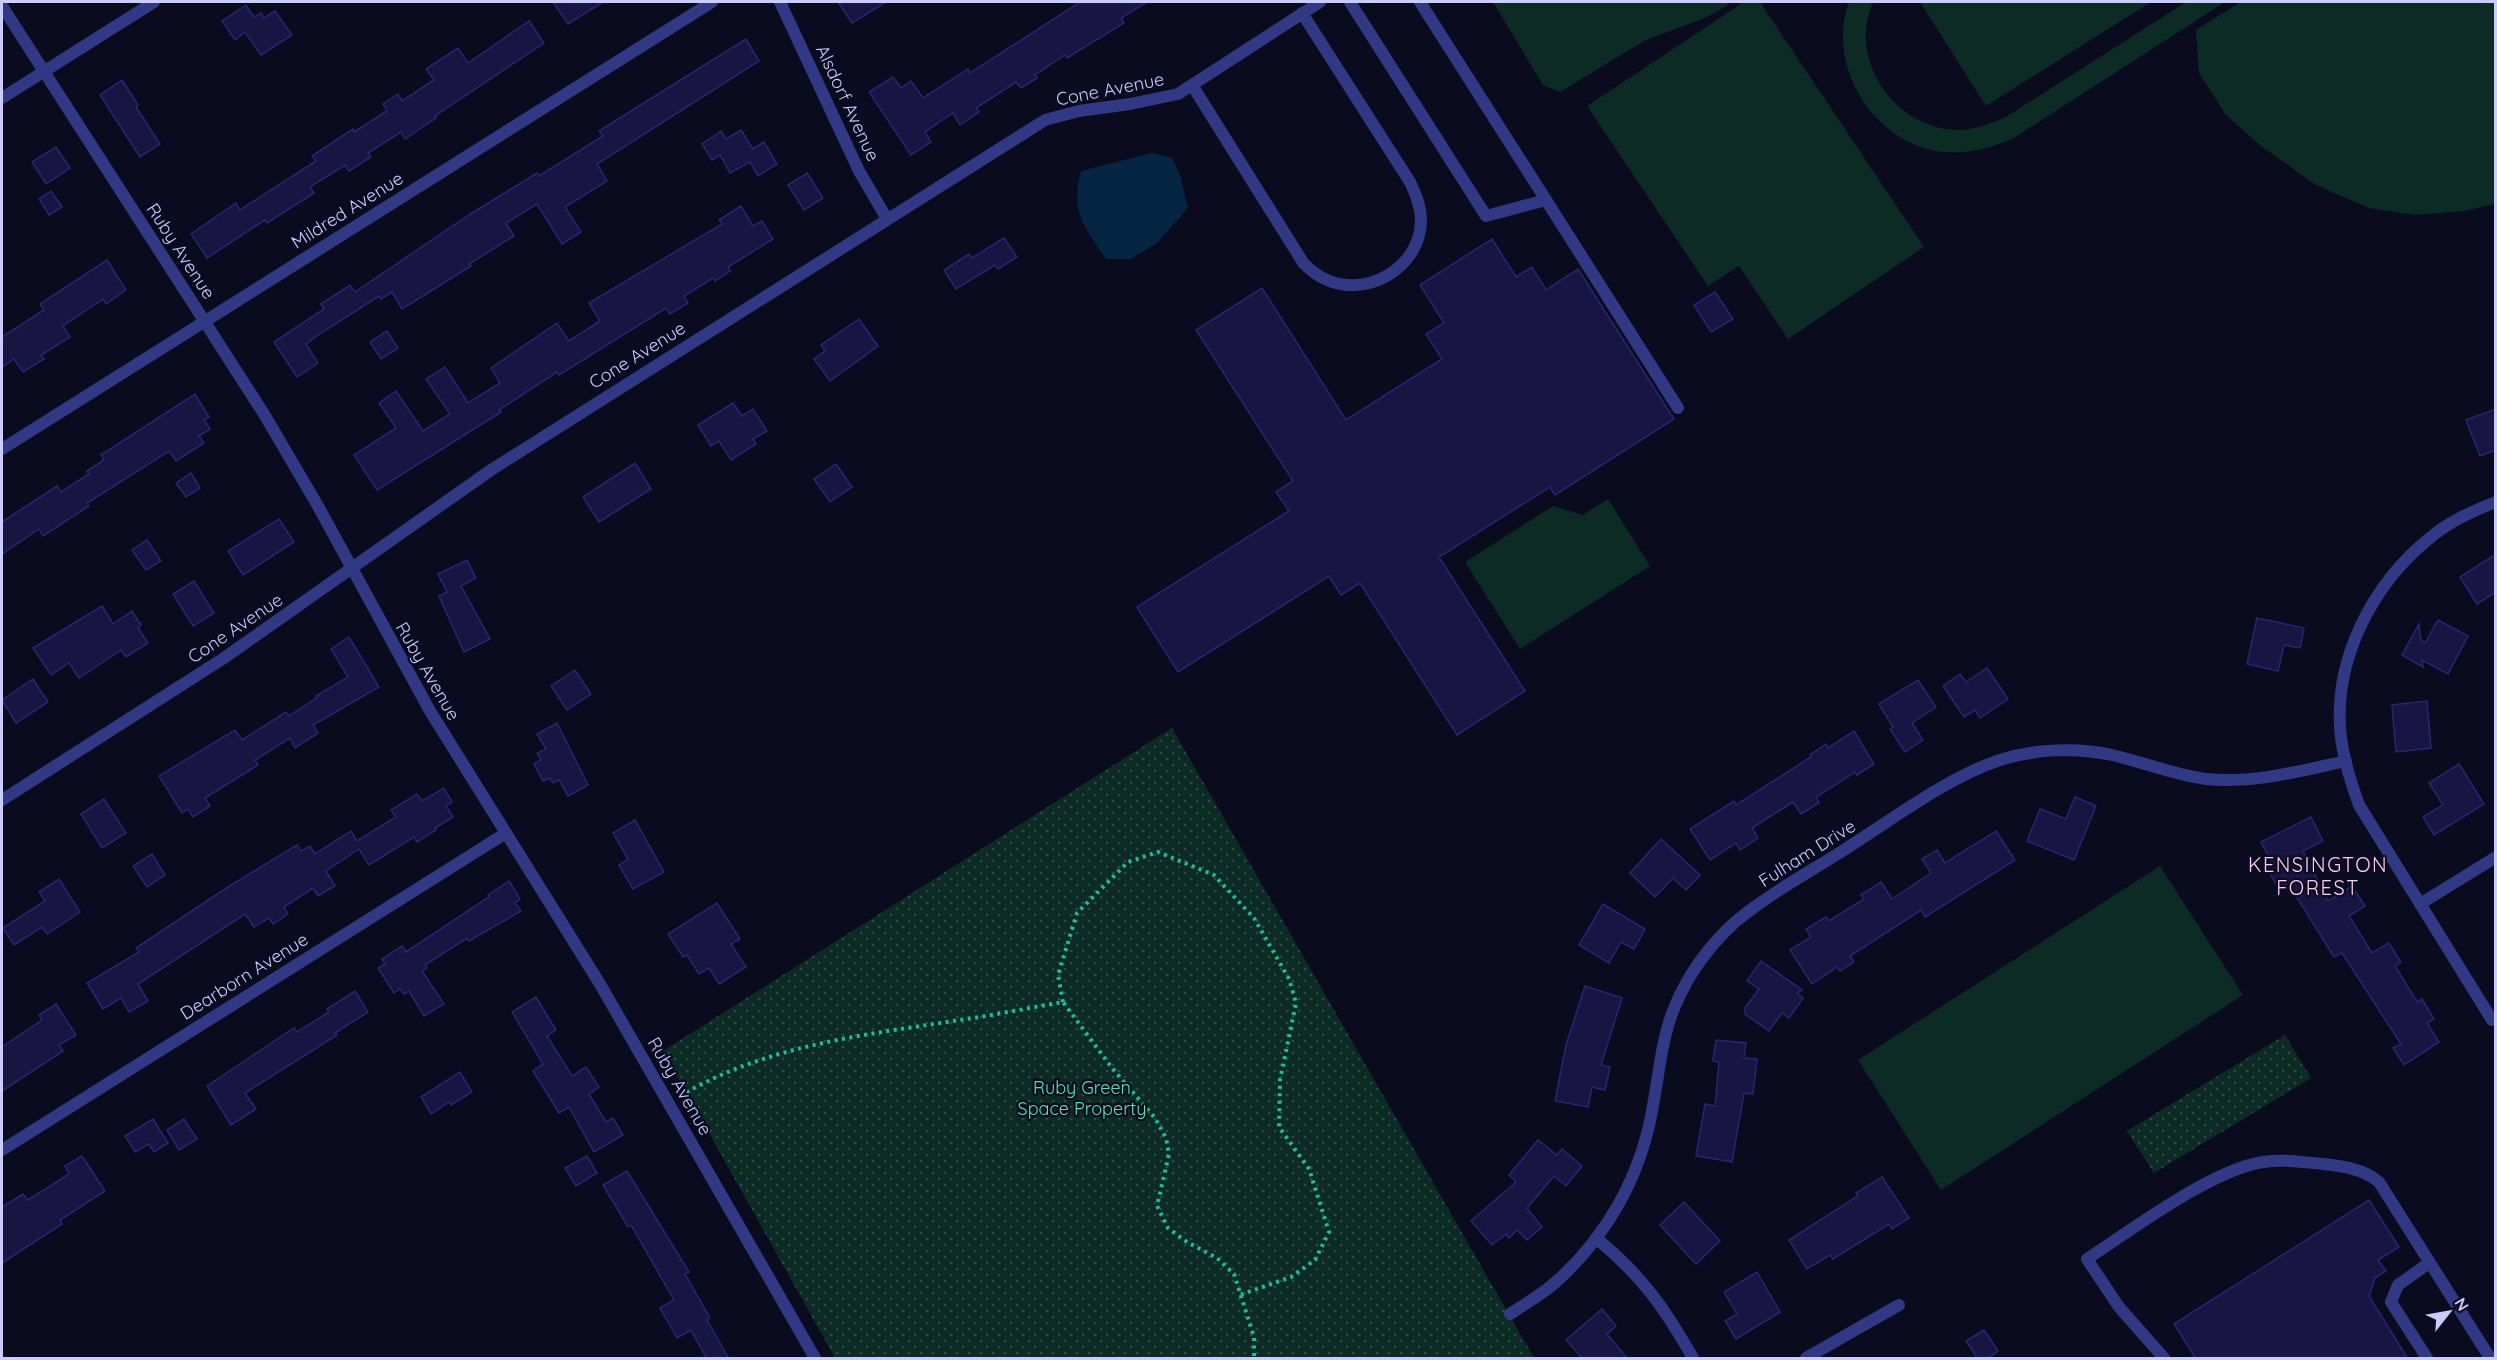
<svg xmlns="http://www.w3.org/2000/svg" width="2497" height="1360" viewBox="0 0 2497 1360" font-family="Quicksand,sans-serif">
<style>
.grass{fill:url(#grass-dots)}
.pitch{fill:#0d2b25}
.water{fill:#062543}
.building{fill:#181543;stroke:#292571;stroke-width:1.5}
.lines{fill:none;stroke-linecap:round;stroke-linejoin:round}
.path{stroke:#22bb9c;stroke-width:4;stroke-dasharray:3 4.5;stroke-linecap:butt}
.service{stroke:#313984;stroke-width:12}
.minor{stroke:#313984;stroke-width:12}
.labels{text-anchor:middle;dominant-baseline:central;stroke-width:4.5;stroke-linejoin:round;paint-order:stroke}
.street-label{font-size:18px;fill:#cacbff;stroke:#0b0b20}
.park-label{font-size:18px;fill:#4beaac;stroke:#0b0b20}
.neighbourhood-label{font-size:20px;letter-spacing:1.5px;fill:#ffccf4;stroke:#0b0b20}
</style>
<defs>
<pattern id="grass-dots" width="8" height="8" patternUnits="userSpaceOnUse" patternTransform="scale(1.5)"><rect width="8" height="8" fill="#0d2b25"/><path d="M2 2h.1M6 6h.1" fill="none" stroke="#2f4846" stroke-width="1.8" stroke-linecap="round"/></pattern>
</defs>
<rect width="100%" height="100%" fill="#0b0b20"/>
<g class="grass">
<path d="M1172,728L1534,1358H835L663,1051Z"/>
<path d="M2285,1035L2311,1078L2154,1173L2127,1131Z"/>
</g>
<g class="pitch">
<path d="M1493,2H1727L1729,4L1707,17L1644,41L1560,92L1543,85Z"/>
<path d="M1744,2H1760L1924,247L1788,339L1739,266L1708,286L1587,106Z"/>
<path d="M1849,2H1873C1847,60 1895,128 1957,130C1974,130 1991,124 2006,117L2186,2H2225L2012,139C1986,150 1959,156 1931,150C1868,135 1827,62 1849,2Z"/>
<path d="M1920,2H2151L1986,106Z"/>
<path d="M2241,2H2495V204L2464,211L2415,215L2369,208L2316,185L2261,146L2226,115L2199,73L2196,30Z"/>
<path d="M1608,499L1650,566L1520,649L1465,562L1553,506L1583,515Z"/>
<path d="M2160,866L2243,995L1941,1190L1858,1060Z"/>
</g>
<path class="water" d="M1152,153L1172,158L1180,175L1188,208L1158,242L1131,259H1106C1084,226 1070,212 1081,171Z"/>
<g class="building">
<path d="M553,2H603L568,24Z"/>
<path d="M838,2H886L852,23Z"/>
<path d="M1080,2H1147L1121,18L1124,23L1067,58L1065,55L1035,75L1037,78L1021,88L1016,82L976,108L979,112L960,125L953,113L925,132L931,142L911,155L869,92L893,77L901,88L911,81L923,98L968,69L970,73Z"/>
<path d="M246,5L254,17L261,13L264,18L275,11L292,35L261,55L245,32L235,40L222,21Z"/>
<path d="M529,21L544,43L435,116L436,118L405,139L401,132L368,153L371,157L349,171L345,165L310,187L314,193L267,223L265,220L207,258L191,234L236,203L240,210L316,161L312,156L353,129L354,132L387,111L383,104L398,94L402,101L434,80L426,69L458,48L468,63Z"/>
<path d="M746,39L759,61L597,164L607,181L565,207L581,232L562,244L537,204L506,223L514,236L469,264L471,266L402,309L392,292L381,299L379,296L321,333L306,344L318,363L297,377L274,342L324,309L321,304L350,285L355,292L469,215L537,173L539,176L603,136L599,131Z"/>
<path d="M122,80L138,105L136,107L160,144L140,157L100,95Z"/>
<path d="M741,130L753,149L764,142L777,164L758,176L750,162L730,173L720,155L712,160L702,144L721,131L726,139Z"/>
<path d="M56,147L70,168L46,184L32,162Z"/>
<path d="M807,173L823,198L804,210L788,185Z"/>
<path d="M51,191L62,207L49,215L39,199Z"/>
<path d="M741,206L753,226L762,221L773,239L728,267L730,271L715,281L713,278L684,296L688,303L670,314L666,308L559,375L557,372L499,410L501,412L377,490L354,455L396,428L379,403L396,391L423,431L450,414L426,379L445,367L468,403L500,383L491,368L557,323L569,341L600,321L589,303L722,224L719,220Z"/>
<path d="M1004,238L1017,257L998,269L995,265L956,289L944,270L969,254L972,258Z"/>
<path d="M1492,239L1516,277L1532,267L1546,290L1578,269L1674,419L1555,495L1550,487L1439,557L1525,691L1457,735L1360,583L1341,595L1329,576L1178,672L1137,607L1289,511L1276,492L1293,481L1196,330L1262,288L1346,420L1442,359L1426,334L1444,323L1420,285Z"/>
<path d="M107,260L126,290L106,304L103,299L63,326L70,337L41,355L44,359L23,372L14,359L2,367V337L44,310L40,304Z"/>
<path d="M1715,292L1733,319L1711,332L1694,305Z"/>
<path d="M859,319L878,346L830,381L814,359L825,351L821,345Z"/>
<path d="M387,331L398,348L381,359L370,342Z"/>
<path d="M195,394L209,417L204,420L210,429L199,436L204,443L176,461L169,451L87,503L89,506L43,536L39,529L2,554V522L57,486L61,492L89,474L87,471L104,460L101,455Z"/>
<path d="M733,403L742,416L753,409L767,431L753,439L756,444L731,460L719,441L711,446L698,425Z"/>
<path d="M2496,409V450L2480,456L2466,420Z"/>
<path d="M635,463L651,489L599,522L583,497Z"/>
<path d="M836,464L852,487L830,502L814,479Z"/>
<path d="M191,473L200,488L186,497L176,483Z"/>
<path d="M279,519L294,542L243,575L228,551Z"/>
<path d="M147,540L161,561L146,570L132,550Z"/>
<path d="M2496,554V592L2477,604L2460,577Z"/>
<path d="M467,560L476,578L461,586L490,639L464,652L439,596L447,592L438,574Z"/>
<path d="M194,581L214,613L193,626L173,594Z"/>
<path d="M102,606L113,624L132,611L141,625L138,628L148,643L126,657L121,650L79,678L69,663L51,675L33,648Z"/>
<path d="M2257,618L2304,628L2300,648L2284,645L2278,671L2247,664Z"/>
<path d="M2438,620L2468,636L2448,674L2422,660L2423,667L2402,655L2419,624L2421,640L2425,643Z"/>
<path d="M349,637L379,687L313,725L318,733L295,748L290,738L255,760L258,765L205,798L210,806L193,817L188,809L182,813L159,776L235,730L242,740L286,712L289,716L317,698L316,696L348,677L331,649Z"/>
<path d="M1987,668L2008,699L1980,718L1975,710L1964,717L1943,686L1960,674L1966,682Z"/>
<path d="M575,670L591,694L567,710L551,686Z"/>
<path d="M33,679L48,702L16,723L2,700Z"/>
<path d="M1918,680L1936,707L1912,723L1923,740L1905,752L1890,729L1893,727L1879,704Z"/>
<path d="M2427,701L2431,748L2396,752L2392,705Z"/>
<path d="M557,723L588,785L568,796L559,780L553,783L550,778L543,781L534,764L541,760L537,753L546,749L537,734Z"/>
<path d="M1854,731L1874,764L1857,775L1855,772L1816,797L1819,803L1801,814L1793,802L1752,828L1758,838L1740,850L1736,843L1710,860L1690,829L1734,801L1736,805L1811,757L1810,755L1826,744L1828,748Z"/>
<path d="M2459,764L2484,804L2434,835L2423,817L2443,805L2429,783Z"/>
<path d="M444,788L452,802L446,806L453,817L435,828L436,830L417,842L414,837L369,865L359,849L326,871L335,886L318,896L313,888L284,907L288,914L273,924L269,918L254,927L245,914L138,984L148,1001L129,1012L121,998L103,1009L87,983L139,952L136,948L228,887L297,845L301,851L310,846L315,854L351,831L357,841L396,817L391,810L417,794L422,801Z"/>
<path d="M2075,797L2096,806L2074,860L2027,841L2040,809L2066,819Z"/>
<path d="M104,799L126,833L102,848L81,814Z"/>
<path d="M2311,817L2323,841L2303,851L2328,901L2352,886L2365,906L2349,916L2372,953L2389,943L2401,962L2395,966L2417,1002L2422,999L2434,1019L2427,1023L2439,1042L2404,1065L2393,1048L2401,1044L2342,953L2334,957L2293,891L2289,892L2285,884L2278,888L2266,866L2272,863L2261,842Z"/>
<path d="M635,820L664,872L633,889L619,865L628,859L613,833Z"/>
<path d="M1996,831L2015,860L1925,917L1921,910L1850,956L1854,962L1840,971L1837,967L1812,984L1790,950L1811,937L1806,929L1826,917L1829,921L1864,899L1861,895L1881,882L1892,899L1931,873L1922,859L1937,850L1945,863Z"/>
<path d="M1661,839L1700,875L1686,890L1673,878L1655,897L1630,873Z"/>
<path d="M152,854L165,875L147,887L133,866Z"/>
<path d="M59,879L80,912L47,934L42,927L14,945L3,928L45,901L39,892Z"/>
<path d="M509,881L520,899L515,903L521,911L469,941L467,938L425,965L427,968L422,971L444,1004L424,1016L409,991L404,994L400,989L394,993L378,968L385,964L382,959L402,946L406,952L489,897L488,895Z"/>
<path d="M717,903L740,939L731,944L746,967L719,984L709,968L699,974L687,955L683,957L668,934Z"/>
<path d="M1603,904L1645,929L1634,949L1621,942L1609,963L1579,945Z"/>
<path d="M1761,961L1802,990L1797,993L1803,998L1789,1018L1782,1013L1769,1031L1745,1014V1008L1759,989L1747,981Z"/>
<path d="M1585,986L1622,998L1601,1065L1610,1067L1605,1090L1592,1087L1588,1107L1555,1101L1566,1045Z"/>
<path d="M355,991L368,1012L335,1033L337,1035L245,1093L256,1109L231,1125L207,1086L294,1028L297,1032L329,1012L327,1009Z"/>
<path d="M536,997L556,1030L547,1036L572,1076L586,1067L599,1087L589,1094L606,1122L613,1118L623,1135L594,1152L569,1107L559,1113L533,1071L543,1064L512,1012Z"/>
<path d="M56,1004L76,1035L59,1045L63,1051L2,1091V1047L42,1020L39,1015Z"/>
<path d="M1716,1040L1746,1043L1744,1058L1757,1059L1753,1094L1744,1093L1732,1162L1696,1156L1705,1104L1715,1106L1719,1062L1713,1061Z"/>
<path d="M460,1072L472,1092L451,1105L449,1102L431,1114L421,1097Z"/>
<path d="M153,1119L168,1143L154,1152L149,1144L135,1152L125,1136Z"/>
<path d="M184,1119L197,1139L179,1150L167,1130Z"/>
<path d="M1538,1140L1557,1155L1562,1149L1582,1166L1566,1186L1554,1176L1527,1208L1542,1227L1527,1240L1517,1230L1509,1238L1506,1234L1492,1245L1471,1221L1516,1182L1509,1175Z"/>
<path d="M82,1156L105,1191L60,1220L62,1224L2,1263V1207L23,1194L27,1200L33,1197L69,1174L65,1166Z"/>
<path d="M587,1156L597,1173L576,1186L565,1168Z"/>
<path d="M627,1171L689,1272L685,1274L710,1318L707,1320L729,1359H707L691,1330L677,1338L660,1308L674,1300L631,1225L628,1227L603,1185Z"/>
<path d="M1882,1177L1909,1218L1892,1229L1889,1224L1833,1259L1830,1255L1807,1269L1789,1240L1858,1196L1856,1193Z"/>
<path d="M2369,1200L2399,1247L2378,1260L2386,1271L2375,1278L2369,1296L2408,1359H2196L2174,1324Z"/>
<path d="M1684,1202L1720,1241L1696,1264L1660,1225Z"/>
<path d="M1757,1272L1780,1312L1736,1339L1725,1321L1737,1314L1724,1292Z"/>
<path d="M1602,1309L1616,1326L1607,1334L1628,1359H1583L1566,1340Z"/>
<path d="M1984,1330L1998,1351L1987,1359H1978L1966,1341Z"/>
</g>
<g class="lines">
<g class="path">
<path d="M1063,1002L1058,975L1077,913L1128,862L1158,852L1214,875L1254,918L1289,979L1296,1003L1280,1080L1279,1127L1309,1169L1329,1232L1315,1260L1291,1277L1240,1295"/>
<path d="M680,1096C766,1045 864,1035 960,1020C994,1015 1029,1008 1063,1002L1112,1068L1155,1118L1166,1138L1169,1154L1157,1206L1168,1228L1187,1242L1217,1258L1234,1274L1254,1337V1358"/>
</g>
<g class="service">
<path d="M1350,2L1486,216L1546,200L1420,2"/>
<path d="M1192,85L1304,264C1310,269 1316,275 1323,278C1364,300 1420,269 1421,221C1421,207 1416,195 1410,182L1302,13"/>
<path d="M1130,104L1178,94L1320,2"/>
<path d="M1546,200L1678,408"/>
<path d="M2164,1358L2119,1307L2087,1259C2133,1229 2211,1170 2263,1162C2283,1159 2303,1162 2323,1164C2342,1166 2364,1169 2379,1182L2490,1358"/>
<path d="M2427,1358L2391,1302L2398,1285L2429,1263"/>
</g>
<g class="minor">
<path d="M780,2L859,171L887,219"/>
<path d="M2,6L264,414L318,506L430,711L600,984L815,1358"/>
<path d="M2,98L154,2"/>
<path d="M2,449L712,2"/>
<path d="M2,800L224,658L491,470L1045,120L1079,111L1130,104"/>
<path d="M2420,904L2496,857"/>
<path d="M2492,1020L2359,805C2351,783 2344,761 2341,738C2332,661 2372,584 2431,537C2450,521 2473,511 2496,502"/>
<path d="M2,1150L506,833"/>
<path d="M1596,1238C1642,1276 1664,1307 1693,1358"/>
<path d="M1510,1314C1526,1303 1543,1294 1557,1281C1607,1236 1640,1177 1652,1111C1659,1076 1661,1039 1675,1006C1688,975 1709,946 1734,923C1768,894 1810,872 1847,848C1893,819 1948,777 2000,760C2035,749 2076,747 2112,755C2143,762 2174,775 2206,779C2253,784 2300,771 2346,761"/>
<path d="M1806,1358L1899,1305"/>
</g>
</g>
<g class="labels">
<g class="street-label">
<text transform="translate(1110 89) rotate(-11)">Cone Avenue</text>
<text transform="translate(848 103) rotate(65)">Alsdorf Avenue</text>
<text transform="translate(347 210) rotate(-32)">Mildred Avenue</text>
<text transform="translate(181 251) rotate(57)">Ruby Avenue</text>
<text transform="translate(637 355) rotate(-32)">Cone Avenue</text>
<text transform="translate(235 628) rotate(-34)">Cone Avenue</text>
<text transform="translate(428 671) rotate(60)">Ruby Avenue</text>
<text transform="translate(1807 853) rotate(-32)">Fulham Drive</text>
<text transform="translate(244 976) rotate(-32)">Dearborn Avenue</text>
<text transform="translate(680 1086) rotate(60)">Ruby Avenue</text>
</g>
<g class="park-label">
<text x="1082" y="1087">Ruby Green<tspan x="1082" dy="21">Space Property</tspan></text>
</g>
<g class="neighbourhood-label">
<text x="2318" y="864">KENSINGTON<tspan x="2318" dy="23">FOREST</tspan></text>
</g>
</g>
<rect width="2497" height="1360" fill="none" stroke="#cacbff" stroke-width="6"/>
<g transform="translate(2449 1312) rotate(59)" stroke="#0b0b20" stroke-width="4.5" paint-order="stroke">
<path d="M0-4.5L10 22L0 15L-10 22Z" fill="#cacbff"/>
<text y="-9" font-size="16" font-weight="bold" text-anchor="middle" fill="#cacbff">N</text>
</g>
</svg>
